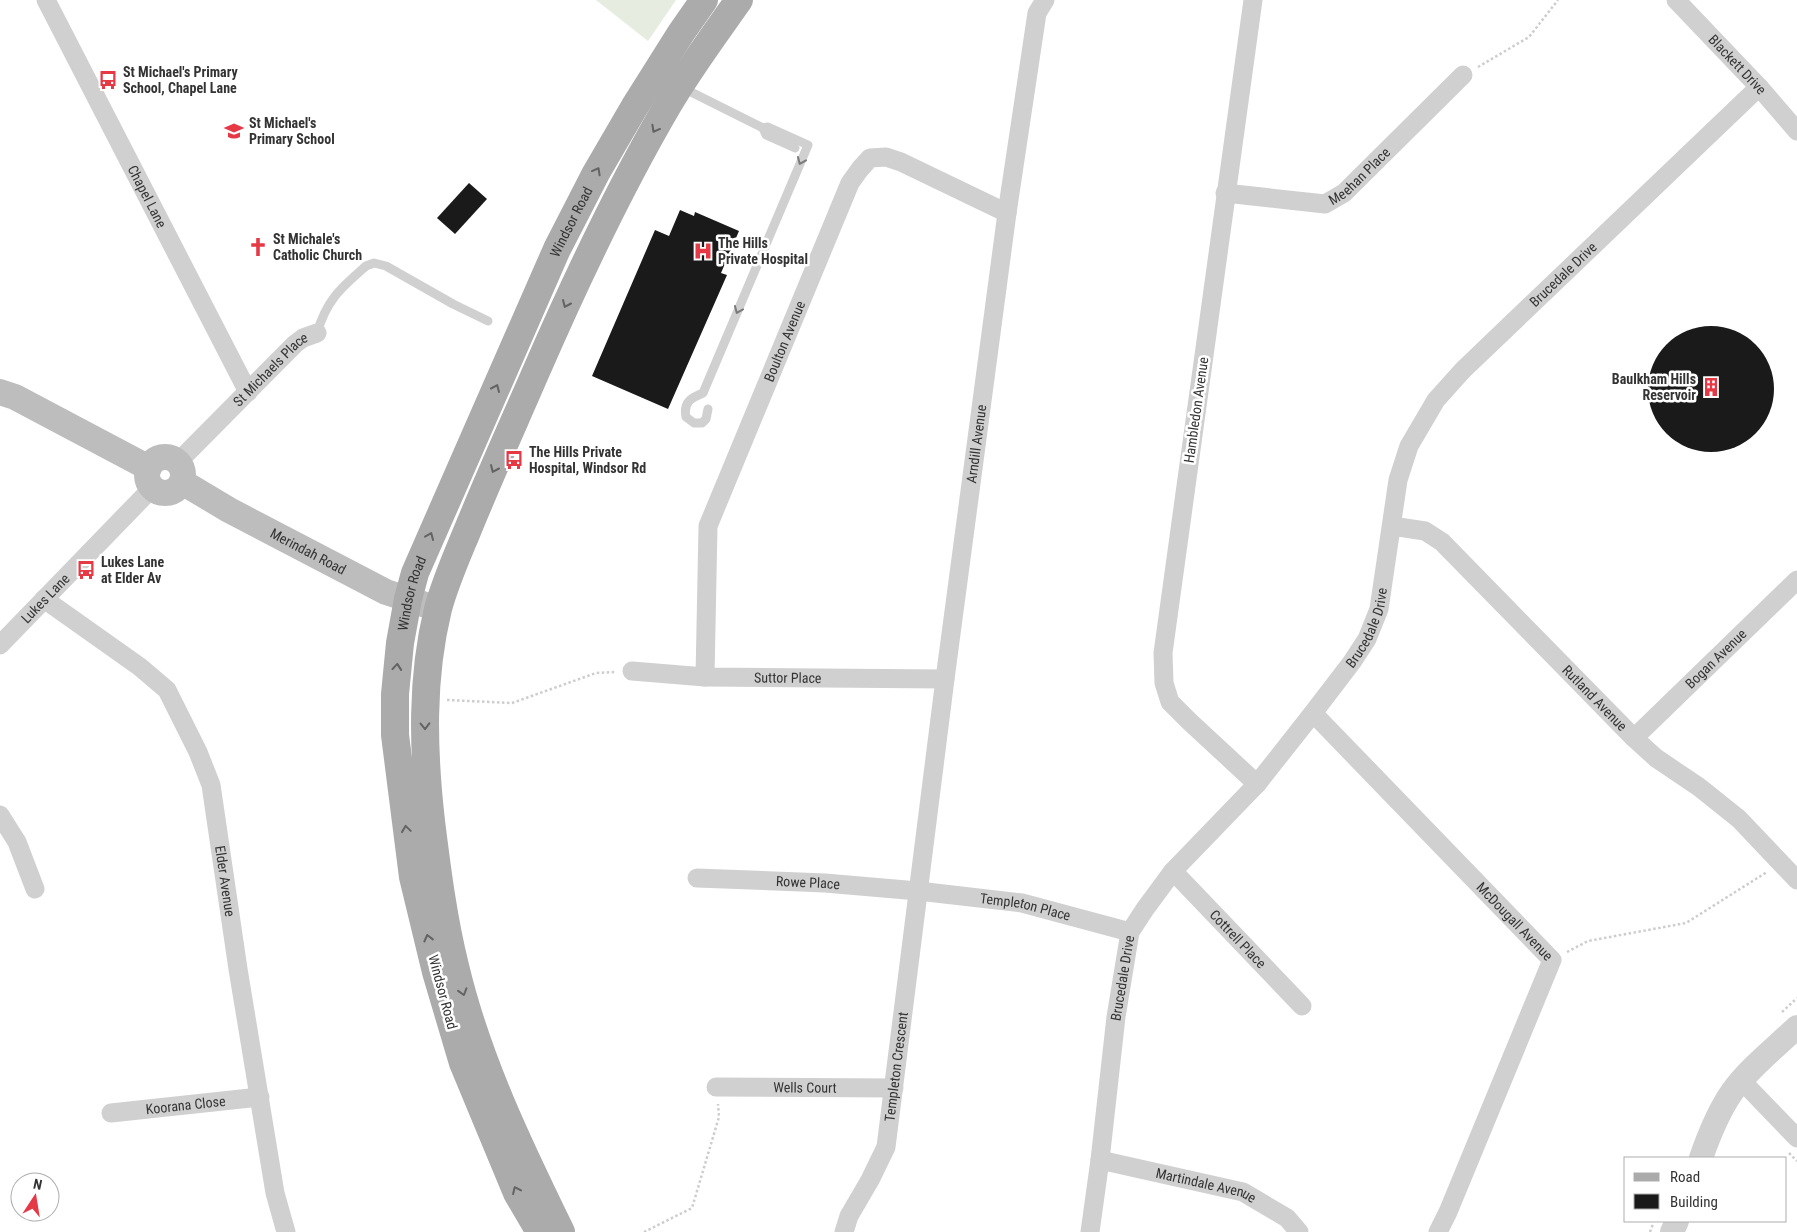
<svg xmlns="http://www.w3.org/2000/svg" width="1797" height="1232" viewBox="0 0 1797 1232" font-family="'Roboto Condensed',sans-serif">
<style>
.green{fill:#e6ecdf}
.building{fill:#1a1a1a}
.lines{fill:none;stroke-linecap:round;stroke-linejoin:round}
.path{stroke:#cdcdcd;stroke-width:2.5;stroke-dasharray:2.5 2.5;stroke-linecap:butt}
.service{stroke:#d0d0d0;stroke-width:9}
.minor{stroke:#d0d0d0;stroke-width:19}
.tertiary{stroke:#d0d0d0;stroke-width:24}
.secondary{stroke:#bdbdbd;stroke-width:26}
.primary{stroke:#ababab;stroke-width:28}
.oneway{stroke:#636363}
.oneway2{stroke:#7a7a7a}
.labels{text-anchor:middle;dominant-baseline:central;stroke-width:5;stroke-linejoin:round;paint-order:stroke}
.street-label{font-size:14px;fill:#333;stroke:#fff}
.poi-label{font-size:14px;font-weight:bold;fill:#333;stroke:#fff;text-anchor:start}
</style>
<rect width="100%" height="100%" fill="#fff"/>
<path class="green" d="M596,0H676L648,41Z"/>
<g class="building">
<path d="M469,183L487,199L455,234L437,218Z"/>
<path d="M680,210L694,216L695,212L739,231L721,273L727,275L668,409L592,376L655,230L669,236Z"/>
<circle cx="1711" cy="389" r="63"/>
</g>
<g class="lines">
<g class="path">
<path d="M1478,67L1529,37L1558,0"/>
<path d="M447,700L512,703L596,673L615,672"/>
<path d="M1567,952L1588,941L1686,923L1767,872"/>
<path d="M1782,1012L1797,998"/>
<path d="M1789,1153L1797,1161"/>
<path d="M644,1232L692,1208L719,1117L718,1104"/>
<path d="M1650,1232L1653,1224"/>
</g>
<g class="service">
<path d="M681,87L763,128L768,127L808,145L703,393C691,398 683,402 686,417L694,423H702L706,419L708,409"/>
<path d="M763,128L766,135L795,148"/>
<path d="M317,333C327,299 341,288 366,266L374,263L386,266L453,304L488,321"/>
</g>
<g class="minor">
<path id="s1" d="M46,0L248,392"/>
<path d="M1253,0L1163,653L1164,683L1170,702L1189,721L1257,784"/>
<path id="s2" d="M1676,0L1759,87L1797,131"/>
<path id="s3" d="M1225,193L1325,204L1344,193L1463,75"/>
<path id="s4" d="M178,462L295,344L303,338L317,333"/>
<path id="s5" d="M1392,526L1425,531L1442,542L1634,738L1656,758L1699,787L1739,819L1797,880"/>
<path id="s6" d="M44,599L140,667L167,690L198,752L211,785L238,969L275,1193L286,1232"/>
<path id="s7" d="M0,645L153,487"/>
<path id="s8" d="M632,671L705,677L945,679"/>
<path id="s9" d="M705,677L708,526L850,183L860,169L870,158L886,157L901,162L1007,213"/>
<path id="s10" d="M1313,713L1552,960L1448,1212L1438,1232"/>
<path id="s11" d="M1634,738L1797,580"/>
<path d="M0,815L17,842L35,889"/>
<path id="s12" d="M1173,871L1302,1006"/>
<path id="s13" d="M697,878L825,883L918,891L1022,903L1130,932"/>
<path d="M1741,1080L1797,1138"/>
<path id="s14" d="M716,1087L894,1088"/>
<path id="s15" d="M111,1113L260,1097"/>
<path id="s16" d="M1100,1160L1243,1192L1287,1218L1299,1232"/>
<path id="s17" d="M844,1232L849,1216L870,1180L886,1147L945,679L1007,213L1037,13L1045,0"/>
<path id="s18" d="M1090,1232L1100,1160L1116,1017L1130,932L1145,909L1173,871L1257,784L1313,713L1352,662L1367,639L1379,609L1398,480L1409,446L1436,400L1463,370L1759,87"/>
</g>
<g class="tertiary">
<path d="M1701,1158C1709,1135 1718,1112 1732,1092C1747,1070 1777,1046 1797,1027"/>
<path d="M1672,1232L1677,1221"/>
</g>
<g class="secondary">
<path d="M0,392L15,397L149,468"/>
<circle cx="165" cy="475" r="18"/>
<path id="s19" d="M182,482L229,510L386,592L438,609"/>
</g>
<g class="primary">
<path id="s20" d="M540,1232L517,1193L463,1063L436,972L413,877L395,735V694L400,643L408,599L415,573L557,249L596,173L635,106L681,33L704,0"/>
<path d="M561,1232C519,1146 477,1059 455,966C443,918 437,869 431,821C423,750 421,678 438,609C445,583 456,558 466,534C488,480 512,427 535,374C575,282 617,192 668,105C689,69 715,34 739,0"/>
</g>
</g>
<defs><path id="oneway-chevron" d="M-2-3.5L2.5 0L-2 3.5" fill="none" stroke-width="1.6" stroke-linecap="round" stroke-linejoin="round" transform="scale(1.25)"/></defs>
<g class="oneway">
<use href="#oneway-chevron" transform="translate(655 129) rotate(119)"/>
<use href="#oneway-chevron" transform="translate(597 171) rotate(-61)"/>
<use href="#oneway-chevron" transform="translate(566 304) rotate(114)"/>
<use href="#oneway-chevron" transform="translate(496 388) rotate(-66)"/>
<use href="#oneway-chevron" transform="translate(494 469) rotate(114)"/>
<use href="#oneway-chevron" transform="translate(430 536) rotate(-67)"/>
<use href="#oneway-chevron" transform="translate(397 667) rotate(-85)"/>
<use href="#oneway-chevron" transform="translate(425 726) rotate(89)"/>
<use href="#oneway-chevron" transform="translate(406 829) rotate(-98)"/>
<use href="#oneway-chevron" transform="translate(428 938) rotate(-104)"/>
<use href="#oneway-chevron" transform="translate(463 992) rotate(73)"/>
<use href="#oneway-chevron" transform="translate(516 1190) rotate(-115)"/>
</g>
<g class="oneway2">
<use href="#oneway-chevron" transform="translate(801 161) rotate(113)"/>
<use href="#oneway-chevron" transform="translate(738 310) rotate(113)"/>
</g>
<defs>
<g id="bus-bare" transform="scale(1.5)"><path d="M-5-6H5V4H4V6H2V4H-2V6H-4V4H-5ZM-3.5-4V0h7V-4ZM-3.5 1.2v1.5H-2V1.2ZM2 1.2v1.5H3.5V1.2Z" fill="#e63946" stroke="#fff" stroke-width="2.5" paint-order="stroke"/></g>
<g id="school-bare" transform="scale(1.5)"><path d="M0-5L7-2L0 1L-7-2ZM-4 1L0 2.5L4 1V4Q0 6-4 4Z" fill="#e63946" stroke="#fff" stroke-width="2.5" paint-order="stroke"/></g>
<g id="church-bare" transform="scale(1.5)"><path d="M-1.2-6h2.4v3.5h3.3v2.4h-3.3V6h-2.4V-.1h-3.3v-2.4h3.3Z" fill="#e63946" stroke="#fff" stroke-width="2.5" paint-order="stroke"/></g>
<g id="hospital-bare" transform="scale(1.5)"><path d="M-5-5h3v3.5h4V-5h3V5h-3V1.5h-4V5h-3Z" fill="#e63946" stroke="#fff" stroke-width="2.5" paint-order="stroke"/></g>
<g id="building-bare" transform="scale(1.5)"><path d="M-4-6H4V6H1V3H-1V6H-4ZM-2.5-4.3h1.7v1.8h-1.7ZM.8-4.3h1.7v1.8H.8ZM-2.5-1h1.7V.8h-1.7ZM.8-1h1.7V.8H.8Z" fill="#e63946" stroke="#fff" stroke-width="2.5" paint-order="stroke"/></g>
</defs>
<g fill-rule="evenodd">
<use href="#bus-bare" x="108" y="80"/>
<use href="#school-bare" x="234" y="131"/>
<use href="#church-bare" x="258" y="247"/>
<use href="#hospital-bare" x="703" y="251"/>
<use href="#building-bare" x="1711" y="387"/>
<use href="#bus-bare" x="514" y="460"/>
<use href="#bus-bare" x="86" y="570"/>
</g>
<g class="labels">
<g class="street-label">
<text stroke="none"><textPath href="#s2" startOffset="89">Blackett Drive</textPath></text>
<text stroke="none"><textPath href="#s3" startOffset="145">Meehan Place</textPath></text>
<text stroke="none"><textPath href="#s1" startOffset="221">Chapel Lane</textPath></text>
<text stroke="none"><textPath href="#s20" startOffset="1070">Windsor Road</textPath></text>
<text stroke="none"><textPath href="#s18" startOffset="1111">Brucedale Drive</textPath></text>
<text stroke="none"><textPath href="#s9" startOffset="351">Boulton Avenue</textPath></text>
<text stroke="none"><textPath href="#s4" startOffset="131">St Michaels Place</textPath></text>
<text transform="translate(1196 410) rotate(-82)">Hambledon Avenue</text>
<text stroke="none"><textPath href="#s17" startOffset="804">Arndill Avenue</textPath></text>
<text stroke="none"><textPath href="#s19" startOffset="144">Merindah Road</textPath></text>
<text stroke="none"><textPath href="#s20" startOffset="665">Windsor Road</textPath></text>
<text stroke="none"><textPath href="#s7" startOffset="65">Lukes Lane</textPath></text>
<text stroke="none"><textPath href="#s18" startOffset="691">Brucedale Drive</textPath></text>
<text stroke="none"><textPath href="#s11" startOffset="114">Bogan Avenue</textPath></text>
<text stroke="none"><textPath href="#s8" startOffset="156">Suttor Place</textPath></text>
<text stroke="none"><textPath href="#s5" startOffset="272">Rutland Avenue</textPath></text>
<text stroke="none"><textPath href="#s6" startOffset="355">Elder Avenue</textPath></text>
<text stroke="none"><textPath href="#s13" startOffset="111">Rowe Place</textPath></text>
<text stroke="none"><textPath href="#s13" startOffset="330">Templeton Place</textPath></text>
<text stroke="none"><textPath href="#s10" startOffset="290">McDougall Avenue</textPath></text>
<text stroke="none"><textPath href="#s12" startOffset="94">Cottrell Place</textPath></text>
<text stroke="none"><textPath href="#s18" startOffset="256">Brucedale Drive</textPath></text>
<text transform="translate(443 992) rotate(75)">Windsor Road</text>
<text stroke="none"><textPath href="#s17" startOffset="176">Templeton Crescent</textPath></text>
<text stroke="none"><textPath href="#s14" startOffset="89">Wells Court</textPath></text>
<text stroke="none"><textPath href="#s15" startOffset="75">Koorana Close</textPath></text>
<text stroke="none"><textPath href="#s16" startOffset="109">Martindale Avenue</textPath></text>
</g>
<g class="poi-label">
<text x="123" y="72">St Michael's Primary<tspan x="123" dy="16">School, Chapel Lane</tspan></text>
<text x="249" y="123">St Michael's<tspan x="249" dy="16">Primary School</tspan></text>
<text x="273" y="239">St Michale's<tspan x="273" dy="16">Catholic Church</tspan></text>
<text x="718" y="243">The Hills<tspan x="718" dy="16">Private Hospital</tspan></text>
<text x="1696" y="379" text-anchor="end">Baulkham Hills<tspan x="1696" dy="16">Reservoir</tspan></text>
<text x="529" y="452">The Hills Private<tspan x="529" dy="16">Hospital, Windsor Rd</tspan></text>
<text x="101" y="562">Lukes Lane<tspan x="101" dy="16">at Elder Av</tspan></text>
</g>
</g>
<rect x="1624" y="1157" width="162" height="65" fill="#ffffff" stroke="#adadad"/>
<rect x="1634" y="1173" width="25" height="8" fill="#ababab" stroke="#adadad"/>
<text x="1670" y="1182" font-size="15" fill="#333333">Road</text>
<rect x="1634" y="1194" width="25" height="15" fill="#1a1a1a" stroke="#adadad"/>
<text x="1670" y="1207" font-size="15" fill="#333333">Building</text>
<g transform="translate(35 1197) rotate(12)"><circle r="24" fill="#ffffff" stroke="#adadad"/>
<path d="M0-4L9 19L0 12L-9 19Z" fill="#e63946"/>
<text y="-8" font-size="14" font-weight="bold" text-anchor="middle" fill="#333333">N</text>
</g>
</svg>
